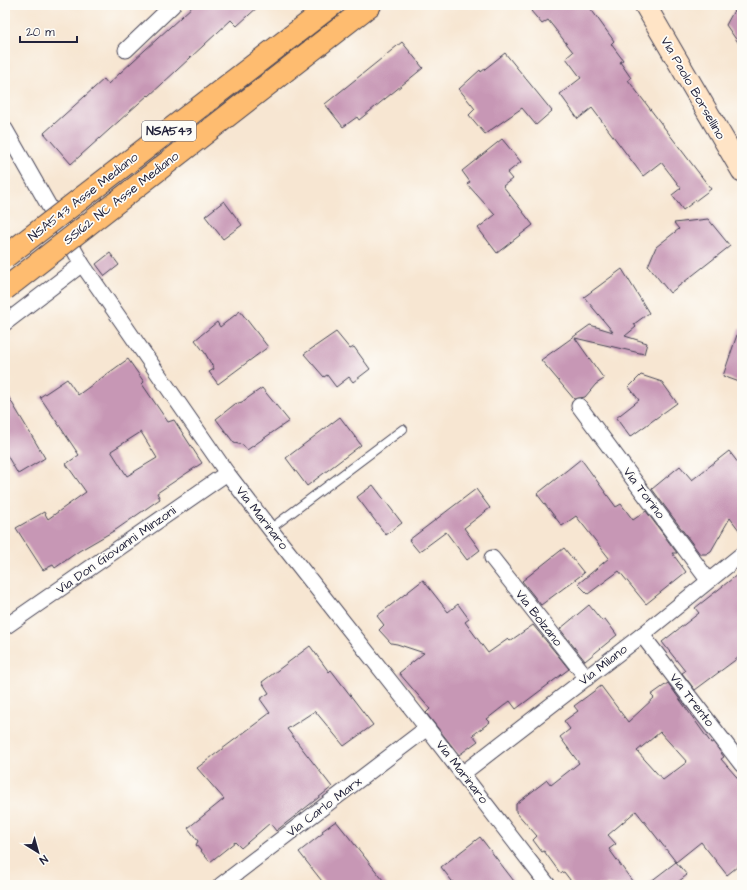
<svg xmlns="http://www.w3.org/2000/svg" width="747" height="890" viewBox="0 0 747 890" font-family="'Architects Daughter',sans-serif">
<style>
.building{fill:#c797b5;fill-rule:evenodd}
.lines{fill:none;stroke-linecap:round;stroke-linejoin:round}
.lane-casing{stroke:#423f52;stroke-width:10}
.street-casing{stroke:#423f52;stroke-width:17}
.secondary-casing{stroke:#423f52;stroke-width:23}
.highway-casing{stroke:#423f52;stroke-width:24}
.lane{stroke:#fff;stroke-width:8}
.street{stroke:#fff;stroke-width:15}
.secondary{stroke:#ffe4c6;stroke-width:21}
.highway{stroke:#febc70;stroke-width:22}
.highway-bridge-casing{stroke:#423f52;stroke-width:24;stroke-linecap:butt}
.highway-bridge{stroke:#febc70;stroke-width:22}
.labels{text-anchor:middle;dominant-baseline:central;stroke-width:3.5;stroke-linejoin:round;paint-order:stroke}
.shield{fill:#fdfcf7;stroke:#646373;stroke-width:1}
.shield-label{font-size:12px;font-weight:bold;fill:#22223b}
.street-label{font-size:13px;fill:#22223b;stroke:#fdfcf7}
</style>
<rect width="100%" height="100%" fill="#fdfcf7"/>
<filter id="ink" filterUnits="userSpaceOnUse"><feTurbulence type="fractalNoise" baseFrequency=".025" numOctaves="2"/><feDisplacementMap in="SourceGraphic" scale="8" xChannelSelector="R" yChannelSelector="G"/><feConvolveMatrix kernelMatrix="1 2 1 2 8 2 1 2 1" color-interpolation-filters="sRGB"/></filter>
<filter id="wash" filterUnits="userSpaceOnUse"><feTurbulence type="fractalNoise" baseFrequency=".012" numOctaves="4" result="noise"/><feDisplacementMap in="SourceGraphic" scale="16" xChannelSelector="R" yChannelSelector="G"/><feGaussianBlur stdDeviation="0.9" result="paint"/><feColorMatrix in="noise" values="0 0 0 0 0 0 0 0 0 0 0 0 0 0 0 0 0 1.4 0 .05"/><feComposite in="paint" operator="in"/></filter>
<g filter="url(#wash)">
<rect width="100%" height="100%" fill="#f7e6d2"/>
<g id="blocks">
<g class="building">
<path d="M194,5H260L237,26L231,20L149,96L148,95L71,164L44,133L104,79L108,84Z"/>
<path d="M536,5H588L614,41L611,44L623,60L620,62L631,78L628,80L711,189L683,210L672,195L681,188L661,162L643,176L592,108L578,119L560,94L581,78L566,58L573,52L548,20L542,24L531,11L537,7Z"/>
<path d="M737,5H742V48L726,25Z"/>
<path d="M402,42L423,68L359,120L357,117L343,127L325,104Z"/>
<path d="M505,53L552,111L536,125L522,108L485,134L469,115L475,109L459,89L480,70L481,72Z"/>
<path d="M502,139L521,162L507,173L512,179L503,186L533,225L497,253L478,228L495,215L467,184L470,182L462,171Z"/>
<path d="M224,201L242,225L223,239L205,216Z"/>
<path d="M708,219L730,246L670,293L648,266L656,247L679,229L674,223Z"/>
<path d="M110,253L119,265L105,276L96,264Z"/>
<path d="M622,269L649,313L634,324L636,327L625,336L647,343L644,354L575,338L604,379L596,384L585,397L574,399L541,360L590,325L613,332L584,297Z"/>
<path d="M240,311L268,347L218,384L209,372L214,369L205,353L195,340L217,322L220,327Z"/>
<path d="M739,329H742V383L723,376Z"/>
<path d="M336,332L350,349L354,347L370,369L353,382L349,377L336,387L327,375L324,377L304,354Z"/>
<path d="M128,359L144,382L142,384L168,422L174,420L202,463L157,493L160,499L117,529L79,551L55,568L53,565L43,570L16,528L44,512L48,519L86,492L66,464L79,455L40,397L67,379L78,395ZM141,432L157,458L127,476L111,451Z"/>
<path d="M641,375L662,382L677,403L630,437L616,418L639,400L629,387Z"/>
<path d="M262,388L289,421L247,450L243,445L234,443L216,419L235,404L242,402Z"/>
<path d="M5,391L45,458L18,474L5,452Z"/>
<path d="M340,417L361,445L307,486L286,458Z"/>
<path d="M729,451L742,468V534L730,518L711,551L706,554H700L652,489L680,466L692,480Z"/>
<path d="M581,459L616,507L621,504L633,520L646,511L677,553H672L686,572L646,604L619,571L588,594L578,584L609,558L576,516L562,526L537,494Z"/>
<path d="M373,485L402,523L386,535L357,497Z"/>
<path d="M476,489L490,508L464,528L480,550L467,560L446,532L419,552L409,540Z"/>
<path d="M564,548L584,573L541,605L522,581Z"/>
<path d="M742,571V655L695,690L682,673L685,671L662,642L699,613L695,608Z"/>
<path d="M423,580L448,612L458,604L469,619L465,622L488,653L508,639L510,641L533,625L569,669L516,709L510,701L487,719L490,722L473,735L478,741L459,755L426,713L430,709L399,673L424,653L397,644L391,643L379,630L384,625L377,616Z"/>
<path d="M589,605L602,621L605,619L617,635L585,661L560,629Z"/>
<path d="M310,646L329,672L331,670L373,725L344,746L315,711L287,729L332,787L276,831L270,823L241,848L235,842L210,862L196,845L198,841L188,828L224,799L197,768L270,713L260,699L269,693L262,682Z"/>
<path d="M668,683L711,743L713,742L724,757L721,759L742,783V863L727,875L701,842L676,862L636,811L608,835L616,844L609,849L635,885H574L564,872L560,873L544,851L542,852L533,840L537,836L516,812V804L547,780L551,785L579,763L560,737L570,729L564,721L578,711L574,706L601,686L628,722L654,698L651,695ZM660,732L687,762L663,780L637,751Z"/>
<path d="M336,821L387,885H325L299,852L323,833L322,831Z"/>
<path d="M480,837L517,885H455L441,867Z"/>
<path d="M676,862L687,875L674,885H646Z"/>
</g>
</g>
</g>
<g filter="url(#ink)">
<use href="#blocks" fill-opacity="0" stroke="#423f52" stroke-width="1"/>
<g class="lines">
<g class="lane-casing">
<path id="lane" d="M270,529L403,429"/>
</g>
<g class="street-casing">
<g id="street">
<path d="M126,50L173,5"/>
<path d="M5,129L82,264L227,473L270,529L427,728L548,885"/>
<path d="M5,323L82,264"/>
<path d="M579,406L708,580"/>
<path d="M492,558L587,678"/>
<path d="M5,627L227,473"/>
<path d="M642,635L742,765"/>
<path d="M462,774L642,635L742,554"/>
<path d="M221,885L427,728"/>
</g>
</g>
<g class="secondary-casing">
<path id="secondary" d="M645,5L742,171"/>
</g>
<g class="highway-casing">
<path id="highway" d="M86,226L370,5"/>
</g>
<use href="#lane" class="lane"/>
<use href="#street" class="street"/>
<use href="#secondary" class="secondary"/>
<use href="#highway" class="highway"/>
<g class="highway-bridge-casing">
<g id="highway-bridge">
<path d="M5,257L332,5"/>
<path d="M5,289L86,226"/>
</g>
</g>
<use href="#highway-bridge" class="highway-bridge"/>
</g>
</g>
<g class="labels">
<rect class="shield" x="142" y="121" width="54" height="20" rx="3"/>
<g class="shield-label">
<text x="169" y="131">NSA543</text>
</g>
<g class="street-label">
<text transform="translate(693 88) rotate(60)">Via Paolo Borsellino</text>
<text transform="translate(83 197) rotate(-38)">NSA543 Asse Mediano</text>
<text transform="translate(121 198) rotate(-38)">SS162 NC Asse Mediano</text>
<text transform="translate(644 493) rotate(53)">Via Torino</text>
<text transform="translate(262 518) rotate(52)">Via Marinaro</text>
<text transform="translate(116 550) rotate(-35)">Via Don Giovanni Minzoni</text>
<text transform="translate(539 618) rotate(52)">Via Bolzano</text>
<text transform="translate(603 665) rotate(-38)">Via Milano</text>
<text transform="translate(692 700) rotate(52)">Via Trento</text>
<text transform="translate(462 772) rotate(52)">Via Marinaro</text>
<text transform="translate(324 807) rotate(-37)">Via Carlo Marx</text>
</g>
</g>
<rect width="747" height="890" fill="none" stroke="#fdfcf7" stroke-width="20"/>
<g transform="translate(38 852) rotate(143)" stroke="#fdfcf7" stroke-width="3" paint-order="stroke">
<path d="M0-3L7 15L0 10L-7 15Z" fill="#22223b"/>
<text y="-6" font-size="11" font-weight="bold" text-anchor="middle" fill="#22223b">N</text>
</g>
<path d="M20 36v6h57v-6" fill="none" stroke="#22223b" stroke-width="2"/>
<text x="26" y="36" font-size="12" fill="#22223b" stroke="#fdfcf7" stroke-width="3" paint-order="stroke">20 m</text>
</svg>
